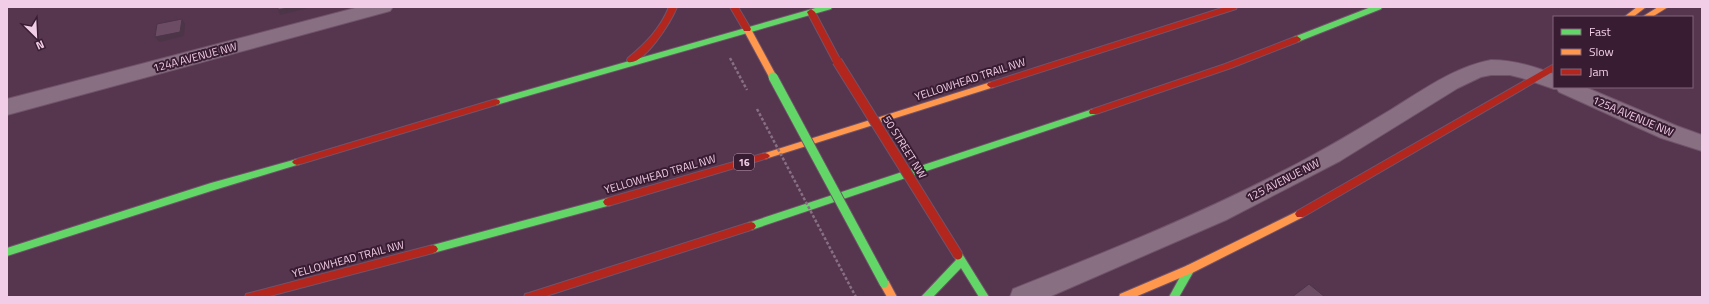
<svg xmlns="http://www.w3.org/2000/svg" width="1709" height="304" viewBox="0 0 1709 304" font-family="'Titillium Web',sans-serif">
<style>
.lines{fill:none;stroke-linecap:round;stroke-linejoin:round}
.street-casing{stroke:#705369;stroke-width:2}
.fast-casing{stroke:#705369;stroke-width:2}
.slow-casing{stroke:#705369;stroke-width:2}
.jam-casing{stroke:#705369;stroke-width:2}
.path{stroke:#867082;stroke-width:2.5;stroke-dasharray:3 2;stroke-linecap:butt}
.street{fill:#886f82;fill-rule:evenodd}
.fast{fill:#63d668;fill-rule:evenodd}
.slow{fill:#ff974d;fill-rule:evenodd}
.jam{fill:#b3261e;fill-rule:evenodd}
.fast-bridge-casing{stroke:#705369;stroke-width:11;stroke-linecap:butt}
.jam-bridge-casing{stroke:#705369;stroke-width:11;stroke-linecap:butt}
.path-bridge{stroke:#867082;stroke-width:2.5;stroke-dasharray:3 2;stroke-linecap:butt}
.fast-bridge{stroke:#63d668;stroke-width:9}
.jam-bridge{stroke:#b3261e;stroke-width:9}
.shaded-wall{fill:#4c3547}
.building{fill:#6c4c65;stroke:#4c3547}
.labels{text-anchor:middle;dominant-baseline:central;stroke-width:4;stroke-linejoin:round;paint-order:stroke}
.shield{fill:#381d32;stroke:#ba98b1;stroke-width:1}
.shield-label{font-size:10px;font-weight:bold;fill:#f2cde7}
.street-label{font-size:11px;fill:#f2cde7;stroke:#381d32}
</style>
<rect width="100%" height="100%" fill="#56354f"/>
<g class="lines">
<g class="street-casing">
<g id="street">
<path d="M359,7H393L390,11L7,115V99Z"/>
<path d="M1491,60C1513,60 1534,66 1554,74V87H1585L1677,126L1702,135V151L1661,138L1559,92L1557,89H1554L1522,78L1510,75H1491L1481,77L1458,88L1340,161L1226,220L1049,297H1010L1013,289C1106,252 1198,215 1287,169C1322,151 1357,130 1392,109C1423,90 1454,67 1491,60Z"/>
</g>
</g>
<g class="fast-casing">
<g id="fast">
<path d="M819,7H832L831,9L496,105L492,102L496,99Z"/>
<path d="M1371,7H1382L1381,9L1300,41L1297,42L1293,39L1294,37Z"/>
<path d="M1093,109L1096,110L1097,112L1096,114L751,230L748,229L746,226L748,223Z"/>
<path d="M297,159L300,160L302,162L300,164L211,191L7,256V248L211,183Z"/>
<path d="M608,198L611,199L613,202L611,205L433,253L430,252L428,249L430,246L433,245Z"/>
<path d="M958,251L961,252L989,297H979L961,268L933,297H921L956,260L953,255L955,252Z"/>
<path d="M1190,265L1194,266L1195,269L1179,297H1169L1186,266Z"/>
</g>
</g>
<g class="slow-casing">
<g id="slow">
<path d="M1637,7H1646L1633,17H1624Z"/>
<path d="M1658,7H1668L1652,17H1642Z"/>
<path d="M747,26L751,29L777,77L776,79L773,80L769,77L743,29Z"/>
<path d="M991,82L995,85L994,87L765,159L762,158L760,156L762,154Z"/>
<path d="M1300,210L1303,211L1305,214L1303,217L1194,272L1135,297H1119L1120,294L1186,266Z"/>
<path d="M884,279L888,280L897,297H887L879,283L880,280Z"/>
</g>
</g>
<g class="jam-casing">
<g id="jam">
<path d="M669,7H677C672,20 644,66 628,62L627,60L628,58C646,43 660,29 669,7Z"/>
<path d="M730,7H738L751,29L750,31H744Z"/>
<path d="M1225,7H1237L1236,9L994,87L991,88L987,85L988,83Z"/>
<path d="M811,9L815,12L841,61L840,63L837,64L833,61L807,12Z"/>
<path d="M1297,36L1301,39L1300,41L1231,68L1096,114H1090L1089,112L1090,110L1225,64Z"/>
<path d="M1554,64V71L1303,217H1297L1295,214L1297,211Z"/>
<path d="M496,99L499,100L500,102L499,104L297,165L294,164L292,162L294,160L297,159Z"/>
<path d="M765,153L768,154L770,156L768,158L608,206L605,205L603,202L605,199L608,198Z"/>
<path d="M751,222L754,223L756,226L754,229L543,297H524L525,294L529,293Z"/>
<path d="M433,245L436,246L438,249L436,252L433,253L266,297H245L246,294L250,293Z"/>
</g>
</g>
<g class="path">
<path d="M730,58L747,90"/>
<path d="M850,286L856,297"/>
</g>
<use href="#street" class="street"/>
<use href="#fast" class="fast"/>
<use href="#slow" class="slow"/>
<use href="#jam" class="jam"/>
<g class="fast-bridge-casing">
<path id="fast-bridge" d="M773,77L884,283"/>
</g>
<g class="jam-bridge-casing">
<path id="jam-bridge" d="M837,61L958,255"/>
</g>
<path class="path-bridge" d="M757,109L850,286"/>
<use href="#fast-bridge" class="fast-bridge"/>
<use href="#jam-bridge" class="jam-bridge"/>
</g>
<g class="shaded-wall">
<path d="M292,7H312L280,15L278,10Z"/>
<path d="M182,19L185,24L184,36L159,42L155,37Z"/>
</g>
<g class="building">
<path d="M278,7H292L278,10Z"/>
<path d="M182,19L180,32L155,37L157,24Z"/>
<path d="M1309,284L1325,297H1292Z"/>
</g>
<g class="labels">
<rect class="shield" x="734" y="154" width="20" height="16" rx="3"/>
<g class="shield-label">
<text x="744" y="162">16</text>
</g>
<g class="street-label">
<text transform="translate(195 57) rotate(-15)">124A AVENUE NW</text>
<text transform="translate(970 79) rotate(-18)">YELLOWHEAD TRAIL NW</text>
<text transform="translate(1633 116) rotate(23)">125A AVENUE NW</text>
<text transform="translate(905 147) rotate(58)">50 STREET NW</text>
<text transform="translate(660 174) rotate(-16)">YELLOWHEAD TRAIL NW</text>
<text transform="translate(1283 180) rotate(-27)">125 AVENUE NW</text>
<text transform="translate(348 259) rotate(-15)">YELLOWHEAD TRAIL NW</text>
</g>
</g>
<rect width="1709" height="304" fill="none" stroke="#f2cde7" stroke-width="16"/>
<rect x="1553" y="16" width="140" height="72" fill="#381d32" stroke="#82637a"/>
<rect x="1561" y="29" width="20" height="6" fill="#63d668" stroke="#82637a"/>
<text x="1589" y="36" font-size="12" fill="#f2cde7">Fast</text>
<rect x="1561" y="49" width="20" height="6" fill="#ff974d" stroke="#82637a"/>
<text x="1589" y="56" font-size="12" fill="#f2cde7">Slow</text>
<rect x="1561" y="69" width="20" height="6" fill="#b3261e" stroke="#82637a"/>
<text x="1589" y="76" font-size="12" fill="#f2cde7">Jam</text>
<g transform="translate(36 36) rotate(156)" stroke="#381d32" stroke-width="3" paint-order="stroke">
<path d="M0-3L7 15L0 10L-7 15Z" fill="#f2cde7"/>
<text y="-6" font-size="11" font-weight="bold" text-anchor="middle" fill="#f2cde7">N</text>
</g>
</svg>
